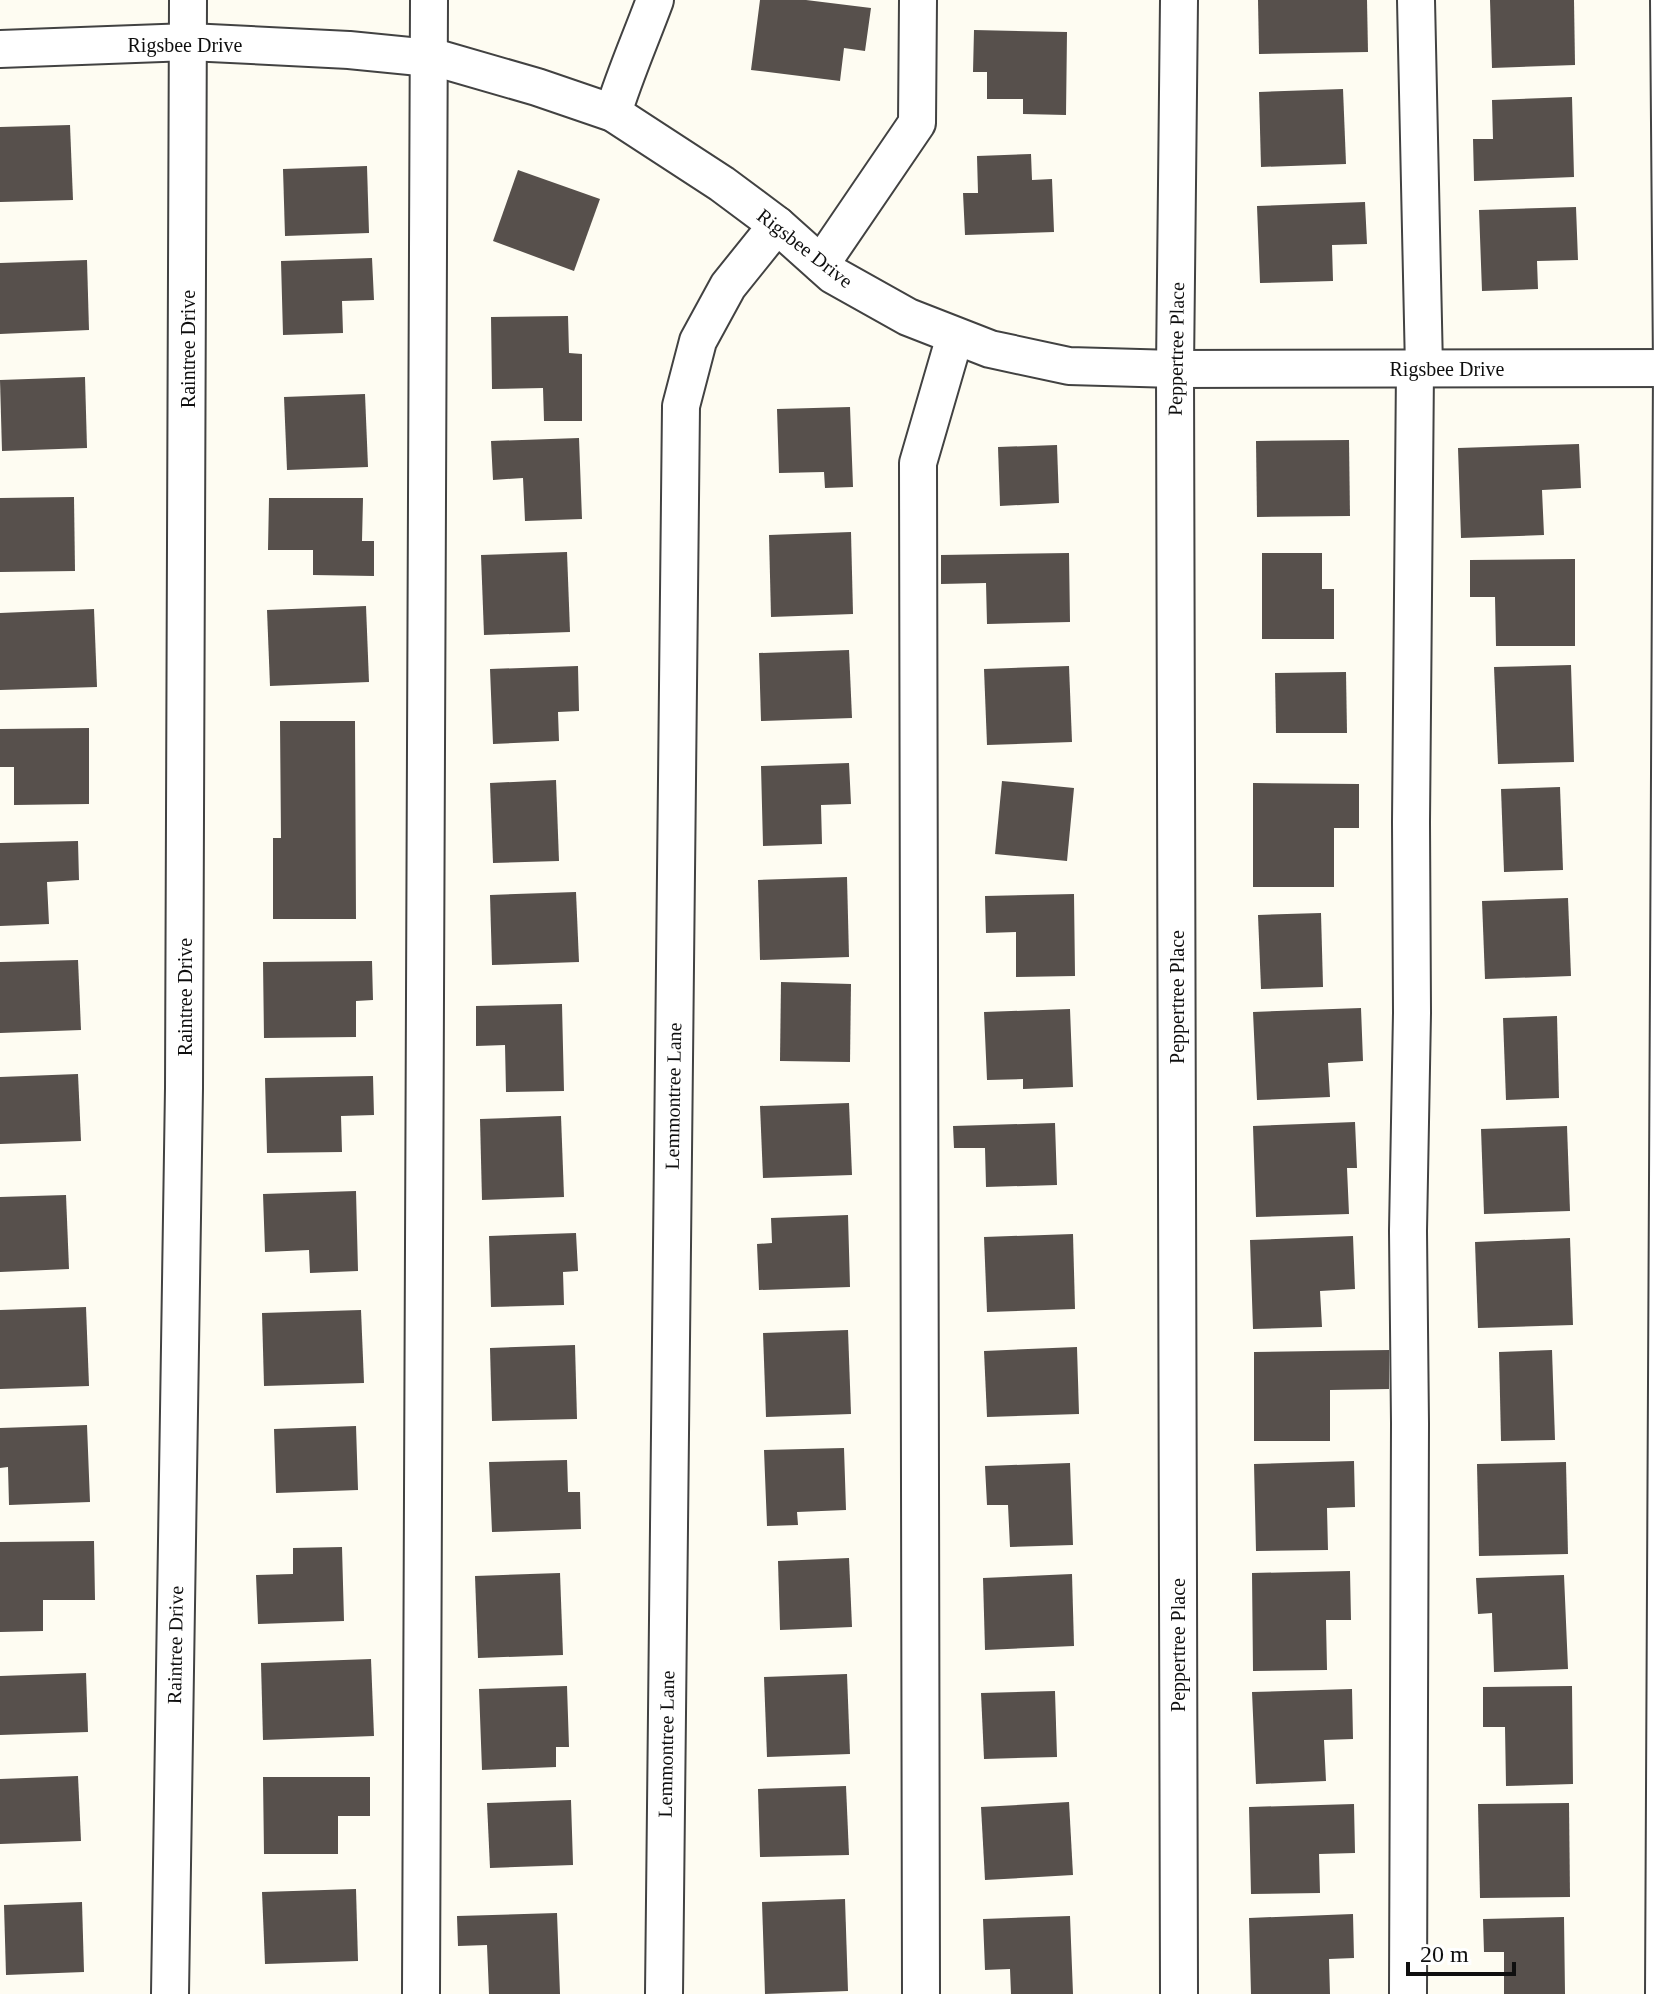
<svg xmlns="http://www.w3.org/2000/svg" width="1680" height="1994" viewBox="0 0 1680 1994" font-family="Georgia,serif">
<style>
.building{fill:#57504c}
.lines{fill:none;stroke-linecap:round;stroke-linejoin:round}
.minor-casing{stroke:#424242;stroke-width:40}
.minor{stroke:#fff;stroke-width:36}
.labels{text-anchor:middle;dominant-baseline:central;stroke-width:8;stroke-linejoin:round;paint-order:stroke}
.street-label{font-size:20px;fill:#0f0f0f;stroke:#fff}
</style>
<rect width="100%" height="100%" fill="#fefcf2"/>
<g class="building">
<path d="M760,0H806L871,8L865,51L844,48L840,81L751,70Z"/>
<path d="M1258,0H1367L1368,52L1259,54Z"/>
<path d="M1490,0H1574L1575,65L1492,68Z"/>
<path d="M974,30L1067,32L1066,115L1023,114V99H987V72H973Z"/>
<path d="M1343,89L1346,164L1261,167L1259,92Z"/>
<path d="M1572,97L1574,177L1474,181L1473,139H1493L1492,100Z"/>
<path d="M70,125L73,200L0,202V127Z"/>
<path d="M1031,154L1032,180L1052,179L1054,232L965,235L963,193H978L977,156Z"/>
<path d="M367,166L369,233L285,236L283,169Z"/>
<path d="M518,170L600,199L574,271L493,241Z"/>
<path d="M1365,202L1367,244L1332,245L1333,281L1260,283L1257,206Z"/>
<path d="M1576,207L1578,260L1537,261L1538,289L1482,291L1479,210Z"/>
<path d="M372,258L374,300L342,301L343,333L283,335L281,261Z"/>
<path d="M87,260L89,330L0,334V263Z"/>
<path d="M568,316L569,353L582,354V421H544L543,388L492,389L491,317Z"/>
<path d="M85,377L87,448L2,451L0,380Z"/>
<path d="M365,394L368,467L287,470L284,397Z"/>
<path d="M850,407L853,487L825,488L824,472L779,473L777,409Z"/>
<path d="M579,438L582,519L525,521L523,478L493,480L491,441Z"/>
<path d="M1349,440L1350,516L1257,517L1256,441Z"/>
<path d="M1579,444L1581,488L1542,490L1544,535L1461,538L1458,448Z"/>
<path d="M1057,445L1059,503L1000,506L998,447Z"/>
<path d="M74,497L75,571L0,572V498Z"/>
<path d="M269,498H363L362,541H374V576L313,575V550H268Z"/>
<path d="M851,532L853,614L771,617L769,535Z"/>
<path d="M567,552L570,632L484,635L481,555Z"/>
<path d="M1069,553L1070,622L987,624L986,583L941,584V555Z"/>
<path d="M1262,553H1322V589H1334V639H1262Z"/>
<path d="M1575,559V646H1496L1495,597H1470V560Z"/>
<path d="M366,606L369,682L270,686L267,610Z"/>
<path d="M94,609L97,687L0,690V613Z"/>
<path d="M849,650L852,718L761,721L759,653Z"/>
<path d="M1571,665L1574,762L1498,764L1494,667Z"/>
<path d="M578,666L579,711L558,712L559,741L493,744L490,669Z"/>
<path d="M1069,666L1072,742L987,745L984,669Z"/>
<path d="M1346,672L1347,733H1276L1275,673Z"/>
<path d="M280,721H355L356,919H273V838H281Z"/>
<path d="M89,728V804L14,805V767H0V729Z"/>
<path d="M849,763L851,804L821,805L822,844L763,846L761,766Z"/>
<path d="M556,780L559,861L493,863L490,783Z"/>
<path d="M1002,781L1074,788L1067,861L995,854Z"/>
<path d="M1253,783L1359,784V828H1334V887H1253Z"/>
<path d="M1560,787L1563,870L1504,872L1501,789Z"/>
<path d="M78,841L79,880L47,882L49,924L0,926V843Z"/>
<path d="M847,877L849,957L760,960L758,880Z"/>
<path d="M576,892L579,962L492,965L490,895Z"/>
<path d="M1074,894L1075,976L1016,977V932L986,933L985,896Z"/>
<path d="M1568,898L1571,976L1485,979L1482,901Z"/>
<path d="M1321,913L1323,987L1261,989L1258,915Z"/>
<path d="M78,960L81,1030L0,1033V962Z"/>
<path d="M372,961L373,1000L356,1001V1037L264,1038L263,962Z"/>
<path d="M781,982L851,984L850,1062L780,1061Z"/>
<path d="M562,1004L564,1091L506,1092L505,1045L476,1046V1006Z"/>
<path d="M1361,1008L1363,1061L1328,1063L1330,1097L1257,1100L1253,1012Z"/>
<path d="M1070,1009L1073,1087L1023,1089V1079L987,1080L984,1012Z"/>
<path d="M1557,1016L1559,1098L1506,1100L1503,1018Z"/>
<path d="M78,1074L81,1141L0,1144V1077Z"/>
<path d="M373,1076L374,1115L341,1116L342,1152L267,1153L265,1078Z"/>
<path d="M849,1103L852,1175L763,1178L760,1106Z"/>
<path d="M561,1116L564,1197L482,1200L480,1119Z"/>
<path d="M1355,1122L1357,1168H1347L1349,1214L1256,1217L1253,1126Z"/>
<path d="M1055,1123L1057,1185L986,1187L985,1148H954L953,1126Z"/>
<path d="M1567,1126L1570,1211L1484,1214L1481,1129Z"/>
<path d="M356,1191L358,1271L310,1273L309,1250L265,1252L263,1194Z"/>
<path d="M66,1195L69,1269L0,1272V1197Z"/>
<path d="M848,1215L850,1287L759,1290L757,1244L772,1243L771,1218Z"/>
<path d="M576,1233L578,1271L563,1272L564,1305L491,1307L489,1236Z"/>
<path d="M1073,1234L1075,1309L987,1312L984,1237Z"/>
<path d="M1353,1236L1355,1289L1320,1291L1322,1327L1253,1329L1250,1240Z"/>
<path d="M1570,1238L1573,1325L1478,1328L1475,1242Z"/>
<path d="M86,1307L89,1386L0,1389V1310Z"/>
<path d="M361,1310L364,1383L264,1386L262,1313Z"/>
<path d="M848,1330L851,1414L766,1417L763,1333Z"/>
<path d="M575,1345L577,1419L492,1421L490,1348Z"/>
<path d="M1077,1347L1079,1414L987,1417L984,1351Z"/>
<path d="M1389,1350V1389L1330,1390V1441H1254V1352Z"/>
<path d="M1552,1350L1555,1440L1501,1441L1499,1352Z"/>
<path d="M87,1425L90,1502L9,1505L8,1467L0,1468V1428Z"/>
<path d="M356,1426L358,1490L276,1493L274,1429Z"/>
<path d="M844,1448L846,1510L797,1512L798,1525L767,1526L764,1450Z"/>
<path d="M567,1460L568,1492H580L581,1529L492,1532L489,1462Z"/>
<path d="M1354,1461L1355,1507L1327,1508L1328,1550L1256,1551L1254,1464Z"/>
<path d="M1566,1462L1568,1554L1479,1556L1477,1464Z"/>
<path d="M1070,1463L1073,1545L1010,1547L1008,1505H987L985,1466Z"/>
<path d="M94,1541L95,1600H43V1631L0,1632V1542Z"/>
<path d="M342,1547L344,1621L258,1624L256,1575L293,1574V1548Z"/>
<path d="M849,1558L852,1627L780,1630L778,1561Z"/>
<path d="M1350,1571L1351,1620H1326L1327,1670L1253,1671L1252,1573Z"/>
<path d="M560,1573L563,1655L478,1658L475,1576Z"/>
<path d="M1072,1574L1074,1646L985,1650L983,1578Z"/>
<path d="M1564,1575L1568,1669L1494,1672L1492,1613L1478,1614L1476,1578Z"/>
<path d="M371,1659L374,1736L263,1740L261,1663Z"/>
<path d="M86,1673L88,1732L0,1735V1676Z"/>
<path d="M847,1674L850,1754L767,1757L764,1677Z"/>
<path d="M567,1686L569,1747H556V1767L482,1770L479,1689Z"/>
<path d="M1572,1686L1573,1784L1506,1786L1505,1727H1483V1687Z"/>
<path d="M1352,1689L1353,1739L1324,1740L1326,1781L1256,1784L1252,1692Z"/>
<path d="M1055,1691L1057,1757L984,1759L981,1693Z"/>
<path d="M78,1776L81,1841L0,1844V1779Z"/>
<path d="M263,1777H370V1816H338V1854H264Z"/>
<path d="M846,1786L849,1855L760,1857L758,1789Z"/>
<path d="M571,1800L573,1865L490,1868L487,1803Z"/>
<path d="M1069,1802L1073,1875L985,1880L981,1807Z"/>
<path d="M1569,1803L1570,1897L1480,1898L1478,1804Z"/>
<path d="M1354,1804L1355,1853L1319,1854L1320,1893L1251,1894L1249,1807Z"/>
<path d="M356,1889L358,1961L265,1964L262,1892Z"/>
<path d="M845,1899L848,1991L765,1994L762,1902Z"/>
<path d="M82,1902L84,1972L6,1975L4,1905Z"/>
<path d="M557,1913L560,1994H489L487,1945L458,1946L457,1916Z"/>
<path d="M1353,1914L1354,1958L1329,1959L1330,1994H1251L1249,1918Z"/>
<path d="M1070,1916L1073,1994H1011L1010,1969L985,1970L983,1919Z"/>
<path d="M1564,1917L1565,1994H1504V1952H1484L1483,1919Z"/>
</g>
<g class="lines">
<g class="minor-casing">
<g id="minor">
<path d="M1179,0L1175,369L1179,1994"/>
<path d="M1416,0L1424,368"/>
<path d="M0,49L189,42L349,50L440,59L537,87L613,113L722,184L777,225L833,275L908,317L990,349L1069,366L1175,369L1680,368"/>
<path d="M613,113C625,74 641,38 655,0"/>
<path d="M821,264L917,123L918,0"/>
<path d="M170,1994L184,1088L188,0"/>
<path d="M421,1994L429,0"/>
<path d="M664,1994L681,406L698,341L728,286L777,225"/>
<path d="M921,1994L918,463L955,336"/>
<path d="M1408,1994L1410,1423L1408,1231L1412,1013L1411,822L1415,369"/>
<path d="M1664,1994L1672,368L1669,0"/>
</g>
</g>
<use href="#minor" class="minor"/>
</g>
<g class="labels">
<g class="street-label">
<text x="185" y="45">Rigsbee Drive</text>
<text transform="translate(805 248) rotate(38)">Rigsbee Drive</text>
<text transform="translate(188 349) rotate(-90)">Raintree Drive</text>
<text transform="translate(1176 349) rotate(-89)">Peppertree Place</text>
<text x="1447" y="369">Rigsbee Drive</text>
<text transform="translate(185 997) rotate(-90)">Raintree Drive</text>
<text transform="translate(1177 997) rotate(-90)">Peppertree Place</text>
<text transform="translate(673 1096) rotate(-89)">Lemmontree Lane</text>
<text transform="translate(175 1645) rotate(-89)">Raintree Drive</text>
<text transform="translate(1178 1645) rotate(-90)">Peppertree Place</text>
<text transform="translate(666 1744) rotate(-89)">Lemmontree Lane</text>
</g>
</g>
<path d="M1408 1962v12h106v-12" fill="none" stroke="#0f0f0f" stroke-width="4"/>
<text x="1420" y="1962" font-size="24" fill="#0f0f0f" stroke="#ffffff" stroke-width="6" paint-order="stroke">20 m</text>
</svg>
